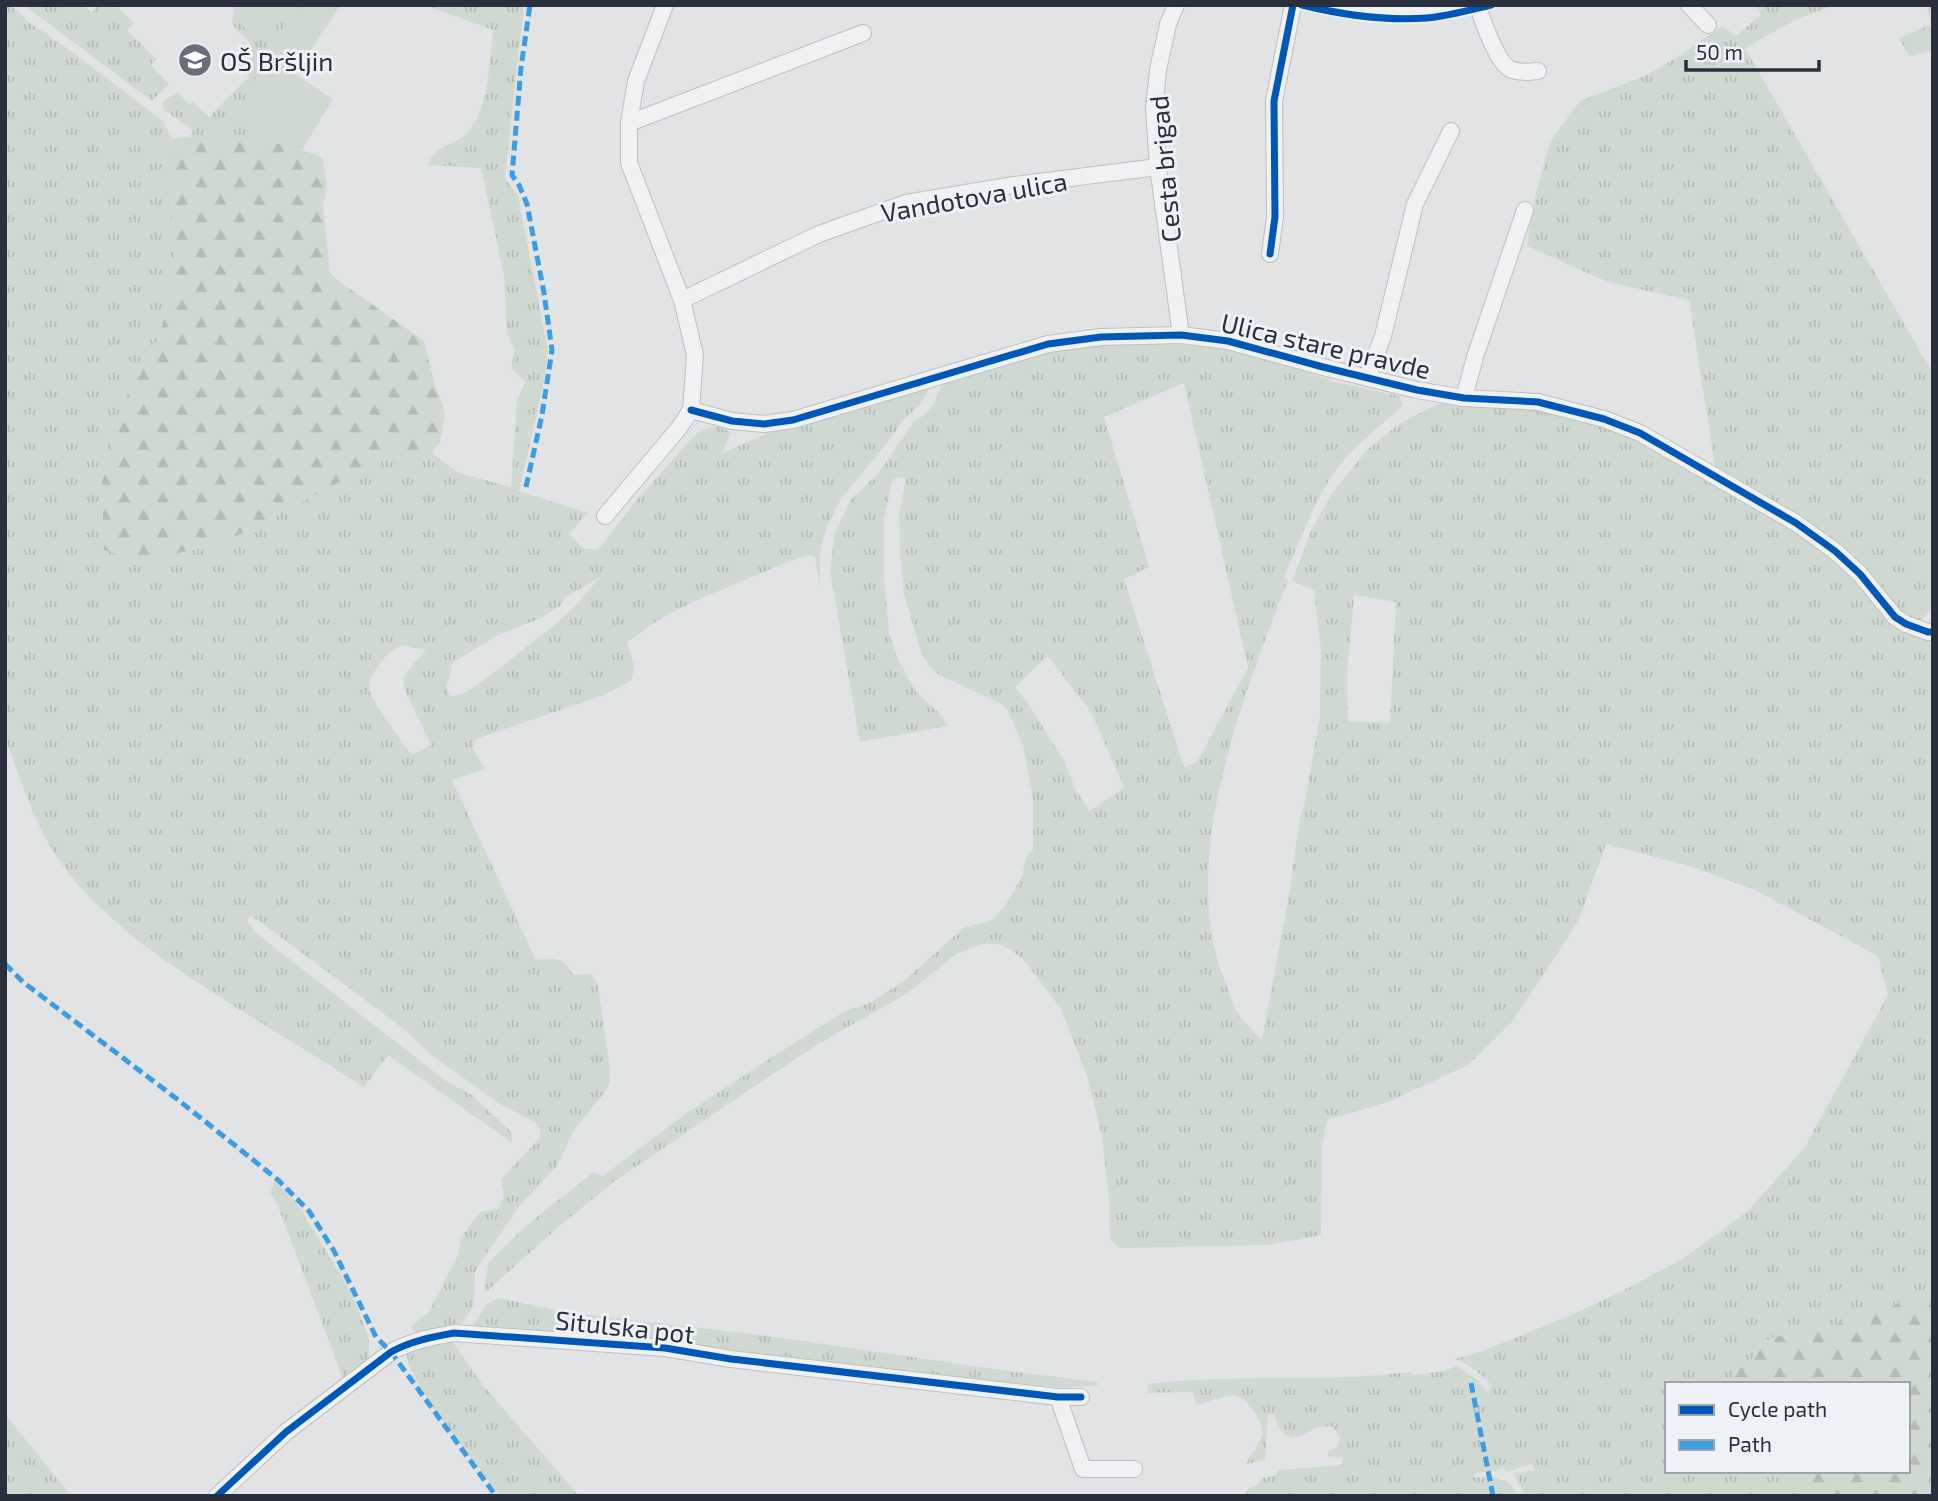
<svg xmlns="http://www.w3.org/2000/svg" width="1938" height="1501" viewBox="0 0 1938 1501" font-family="'Exo 2',sans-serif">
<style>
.grass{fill:url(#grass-tufts);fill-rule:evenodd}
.forest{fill:url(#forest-firs)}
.park{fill:#d0d9d1}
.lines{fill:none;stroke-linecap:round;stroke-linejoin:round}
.street-casing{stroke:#bebfc2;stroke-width:18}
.street{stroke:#f0f1f2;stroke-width:16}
.quiet{stroke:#3d9de3;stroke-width:5;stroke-dasharray:10 5;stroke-linecap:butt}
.cycleway-casing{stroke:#eef1f5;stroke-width:11}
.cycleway{stroke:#0057b8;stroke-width:7}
.labels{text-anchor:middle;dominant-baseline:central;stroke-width:6;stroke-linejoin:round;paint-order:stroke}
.poi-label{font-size:26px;fill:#292f3d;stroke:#eef1f5;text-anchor:start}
.street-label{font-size:26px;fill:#292f3d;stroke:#eef1f5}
</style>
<defs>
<pattern id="grass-tufts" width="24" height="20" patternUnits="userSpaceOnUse" patternTransform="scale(1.75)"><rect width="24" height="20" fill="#d0d9d1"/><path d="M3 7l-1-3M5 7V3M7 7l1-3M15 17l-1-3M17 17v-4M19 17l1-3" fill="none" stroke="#b3bbb4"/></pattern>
<pattern id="forest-firs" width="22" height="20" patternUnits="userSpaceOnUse" patternTransform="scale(1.75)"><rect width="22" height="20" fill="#d0d9d1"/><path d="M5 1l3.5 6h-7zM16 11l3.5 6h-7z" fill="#b3bbb4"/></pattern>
</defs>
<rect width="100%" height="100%" fill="#e1e3e5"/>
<g class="grass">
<path d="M5,5H11L30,23L78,56L163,121L172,139C166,152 167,163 170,177L175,273L160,335L128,392L117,425L102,482L104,530L151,565L160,557L202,548L261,526L282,512L357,473L388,458L432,453L459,473L511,487L517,401L525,382L511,368L515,350L507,333L504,275L481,168L428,165C433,147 452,146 465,135C490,111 489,62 493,30L425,5H523V21L520,38L505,178L518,196L548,351L543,386L519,491L588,513L569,534L583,548L597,550L602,545L635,502L694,436C709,427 716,422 731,433L721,454L770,432L820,421L930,387L920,405L904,419L890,439L841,499L827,526L821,547L820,559V585L815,558L812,555L795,559L704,597L663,617L627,642L634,665L632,680L604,695L476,739L473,749L485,769L452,780L536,960C557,958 563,956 573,975L591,974L598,984L610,1070V1082L607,1089L574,1130L557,1166L520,1205L475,1271L474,1305L465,1320L459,1325L414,1332L411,1326L429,1312L459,1253L461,1237L480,1212L498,1209L504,1197L501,1179L539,1139L541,1131L536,1123L500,1104L430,1054L400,1026L258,920L251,916L247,921L256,933L446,1081L473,1096L511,1132L512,1143L388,1055L364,1087C324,1062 283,1036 242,1011C173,967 93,918 50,846C30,812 19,774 5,738ZM600,577L575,606L558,622L505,664L467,692L450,697L446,685L450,677L452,663L498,635L541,618L561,605L566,597ZM402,645L426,650L405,674L403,686L431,745L412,755C403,744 372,702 370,691C367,681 376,669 382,661C387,654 394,648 402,645Z"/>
<path d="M24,5H83L91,13L99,5H116L134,23L127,30L156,59L151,65L169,84L152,101Z"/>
<path d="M234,5H300L247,108V143L190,138L193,130L164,110L162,102L177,92L189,104L192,101L209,117L250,76L236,62L250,43L232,24Z"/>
<path d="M1757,5H1838C1805,13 1775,31 1745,48L1933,374V607L1918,624L1908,620L1853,561L1716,472L1689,300L1608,282L1527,246L1535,197L1550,142L1580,101L1645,76L1678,57L1722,26L1736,36L1761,15Z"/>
<path d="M1926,5H1933V51L1909,56L1899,38L1932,24Z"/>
<path d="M1153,344L1208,346L1252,355L1306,371L1331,381L1399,396L1403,406C1384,423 1359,442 1343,461C1319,489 1299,543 1284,577L1288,580C1244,696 1176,859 1225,982C1230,993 1233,1007 1240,1016C1246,1025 1255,1032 1262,1040L1289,894L1300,816L1304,807L1320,716L1321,650L1314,591L1292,581L1311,531L1332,493L1367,450L1400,423L1442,402L1527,409L1598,423L1628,436L1747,499L1793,525L1868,588L1933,638V1285L1887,1309L1856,1320L1842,1322L1824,1329L1761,1345L1749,1363L1733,1371L1731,1384H1667V1471H1800L1807,1496H1525L1514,1473L1535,1470L1532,1464L1506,1472L1503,1466L1495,1471L1474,1473L1473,1477C1494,1479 1508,1474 1518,1496H1243L1249,1488L1258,1485L1262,1478L1275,1476L1279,1470L1342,1465L1343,1458L1328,1456V1451L1337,1448L1340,1437L1333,1427C1312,1424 1309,1436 1291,1438L1279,1429L1274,1414L1268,1415L1265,1460L1247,1464L1248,1460C1252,1453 1260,1443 1262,1435C1264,1423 1248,1397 1235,1396C1223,1395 1208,1402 1196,1405L1193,1392L1147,1393L1148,1384C1216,1376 1284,1379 1352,1377C1371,1376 1391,1374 1411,1372L1414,1375L1444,1371L1457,1366L1477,1380L1487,1392L1492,1386C1481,1374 1471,1365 1455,1359L1480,1352L1574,1314L1630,1287L1684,1258L1748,1211L1805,1147L1888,995L1878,956L1755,890L1696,868L1606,844L1578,922L1511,1023L1468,1065L1388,1102L1327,1120L1322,1147L1321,1235L1267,1245L1119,1248L1110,1240L1109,1198L1102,1136L1087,1076L1061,1009L1024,960L1010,949L997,944H984L973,947L955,955L908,993L816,1045L616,1180L556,1229L485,1293L484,1286L489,1262L527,1225L594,1172L603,1176L684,1115L777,1054L847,1010L870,1003L905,980L963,928L993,920L1005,906L1022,876L1026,858L1033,850V798L1023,745L1008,711L1000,703L939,675L929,666L922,655L904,594L900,555L899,515L906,477L893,478L884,519V576L889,634L899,661L916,692L936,710L948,726L860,742L830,570L835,532L850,501L880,471L913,422L926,414L935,402L942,383L1055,348ZM1184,383L1248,668L1197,762L1184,767L1124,579L1149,567L1104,417ZM1354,595L1396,602L1390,723L1348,721L1347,675ZM1048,656L1091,712L1124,788L1089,811L1075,788L1064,761L1029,705L1015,687Z"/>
<path d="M275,1182L297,1203L352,1294L369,1338V1360L343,1379L278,1206L270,1193Z"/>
<path d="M499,1298L555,1310L604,1317L753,1334L1015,1372L1097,1382V1386L1059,1387L917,1376L473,1326L486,1304Z"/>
<path d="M452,1341L482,1384L579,1496H501C481,1469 407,1383 407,1354C419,1343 435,1343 452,1341Z"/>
<path d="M5,1414L71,1496H5Z"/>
</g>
<g class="forest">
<path d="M183,137L280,144L318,155L323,159L327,187L323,205L330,273L336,279L424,341L434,382L443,405L445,415L440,442L432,453L388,458L357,473L282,512L262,526L202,548L160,557L151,565L104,550L102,482L117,425L128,392L160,335L175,273L170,177C167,163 166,152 172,139Z"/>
<path d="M1933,1285V1496H1807L1800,1471H1908V1384H1731L1732,1371L1749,1363L1761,1345L1772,1337L1824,1329L1842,1322L1856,1320L1887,1309Z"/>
</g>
<g class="park">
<path d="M241,5H286L261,40L235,20Z"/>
<path d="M299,5H341L295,74L333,99L302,150L280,144L247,143V108L258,71Z"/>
</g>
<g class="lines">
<g class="street-casing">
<g id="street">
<path d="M1176,5L1168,24L1158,70L1154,109L1158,167L1181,335"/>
<path d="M1328,5L1390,14L1431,11L1468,5"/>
<path d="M1478,5C1482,20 1497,62 1510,69C1519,73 1529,72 1538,71"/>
<path d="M1689,5L1708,25"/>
<path d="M629,123L863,33"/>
<path d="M1270,254L1275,217L1274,101L1293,5"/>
<path d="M682,300L819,234L906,203L1014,185L1158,167"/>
<path d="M1367,378L1383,336L1415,204L1451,131"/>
<path d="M1464,398L1475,357L1525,210"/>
<path d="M691,410L732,421L764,424L793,420L1048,344L1101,337L1181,335L1228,341L1323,367L1417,390L1464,398L1538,402L1604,419L1640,433L1796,523L1835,551L1860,574L1895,617L1906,624L1928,632H1933"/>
<path d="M605,516L679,428L691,410L695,355L682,300L629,163V123L636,81L665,5"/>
<path d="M1058,1397L1083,1469H1134"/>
<path d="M217,1496L286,1432L391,1352C411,1341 432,1337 454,1333L665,1348L731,1359L1058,1397H1081"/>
</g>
</g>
<use href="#street" class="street"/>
<g class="quiet">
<path d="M526,487L542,415L552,350L544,293L527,204L519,185L512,175L521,68L530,5"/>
<path d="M5,964L23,982L177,1099L257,1163L278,1180L309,1211L334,1251L376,1337L391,1352L496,1496"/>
<path d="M1471,1383L1493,1496"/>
</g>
<g class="cycleway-casing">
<g id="cycleway">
<path d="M1302,5C1343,15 1386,21 1427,18C1449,16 1470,10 1491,5"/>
<path d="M1270,254L1275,217L1274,101L1293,5"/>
<path d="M691,410L732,421L764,424L793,420L1048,344L1101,337L1181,335L1228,341L1323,367L1417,390L1464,398L1538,402L1604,419L1640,433L1796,523L1835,551L1860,574L1895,617L1906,624L1928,632H1933"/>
<path d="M217,1496L286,1432L391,1352C411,1341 432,1337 454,1333L665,1348L731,1359L1058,1397H1081"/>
</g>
</g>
<use href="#cycleway" class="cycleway"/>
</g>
<defs>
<g id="school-disc" transform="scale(1.75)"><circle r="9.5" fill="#696e78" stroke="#eef1f5"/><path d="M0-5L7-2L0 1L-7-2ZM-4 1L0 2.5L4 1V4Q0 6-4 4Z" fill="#fff"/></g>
</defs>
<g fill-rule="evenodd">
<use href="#school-disc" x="195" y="60"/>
</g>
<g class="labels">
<g class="poi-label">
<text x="220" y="60">OŠ Bršljin</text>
</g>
<g class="street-label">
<text transform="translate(1164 169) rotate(-95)">Cesta brigad</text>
<text transform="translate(974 196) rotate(-10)">Vandotova ulica</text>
<text transform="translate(1326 345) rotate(13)">Ulica stare pravde</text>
<text transform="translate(625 1326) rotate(6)">Situlska pot</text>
</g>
</g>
<rect width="1938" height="1501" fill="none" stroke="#292f3d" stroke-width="14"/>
<rect x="1665" y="1382" width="245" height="91" fill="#eef1f5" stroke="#9fa3ab" stroke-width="2"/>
<rect x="1679" y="1405" width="35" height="10" fill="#0057b8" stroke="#9fa3ab" stroke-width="2"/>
<text x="1728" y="1417" font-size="21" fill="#292f3d">Cycle path</text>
<rect x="1679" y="1440" width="35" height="10" fill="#3d9de3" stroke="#9fa3ab" stroke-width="2"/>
<text x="1728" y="1452" font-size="21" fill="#292f3d">Path</text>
<path d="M1686 60v10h133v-10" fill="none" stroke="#292f3d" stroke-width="3.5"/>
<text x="1696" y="60" font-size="21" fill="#292f3d" stroke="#eef1f5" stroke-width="5" paint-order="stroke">50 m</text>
</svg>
